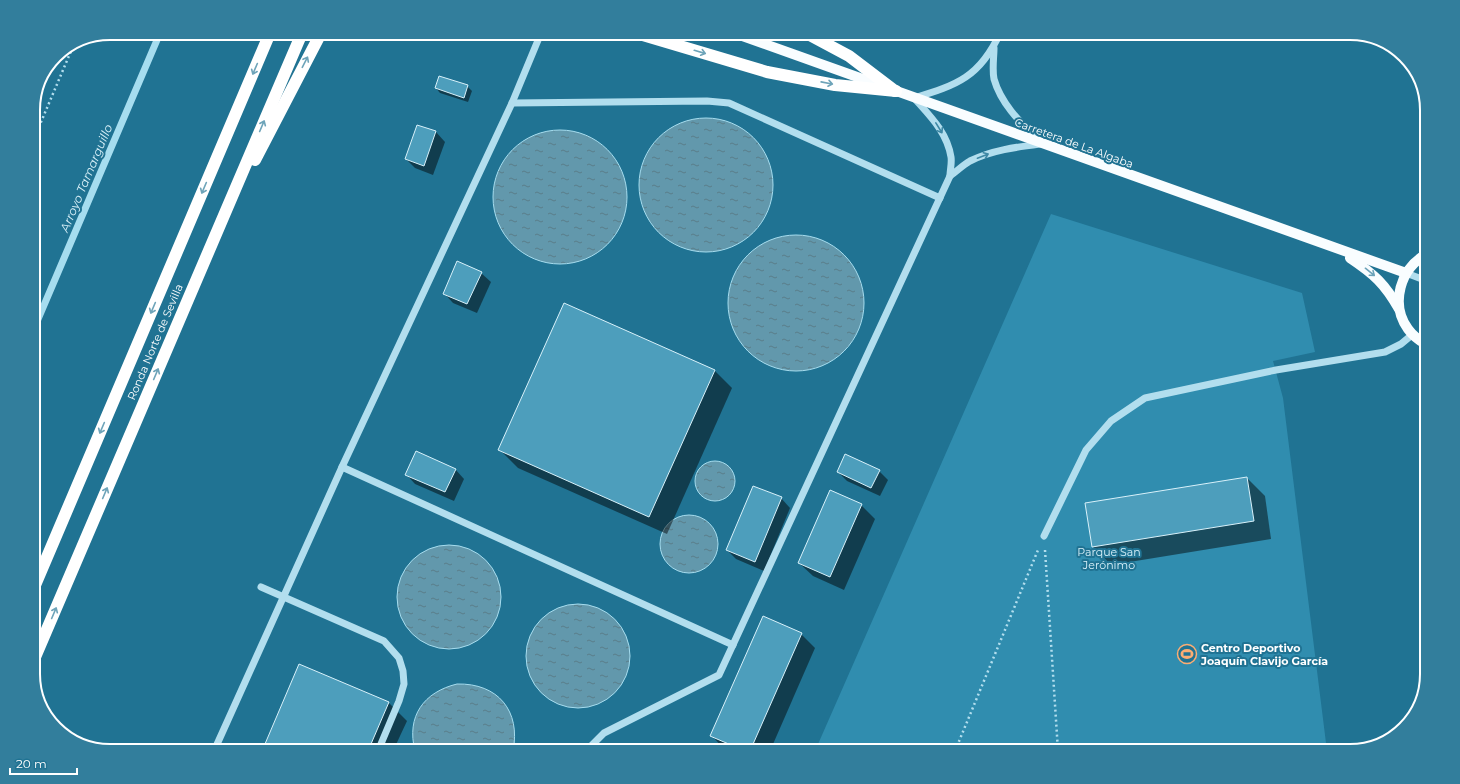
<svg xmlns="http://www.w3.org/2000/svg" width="1460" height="784" viewBox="0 0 1460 784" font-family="Montserrat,sans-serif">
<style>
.park{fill:#308daf}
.water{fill:url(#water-ripples);stroke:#a6ddef}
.shadow{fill:#0007}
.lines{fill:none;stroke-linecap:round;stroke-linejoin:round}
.stream{stroke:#a6ddef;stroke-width:7}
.building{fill:#4d9ebc;stroke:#d8f1fa}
.path{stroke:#b2deee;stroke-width:2.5;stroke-dasharray:2 3;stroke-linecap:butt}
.minor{stroke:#b2deee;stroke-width:7}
.major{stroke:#f9fdff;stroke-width:10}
.highway{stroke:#fff;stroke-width:12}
.oneway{stroke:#6ea4b9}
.oneway2{stroke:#3d88a5}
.oneway3{stroke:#6ca3b9}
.labels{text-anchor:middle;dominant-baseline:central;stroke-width:4;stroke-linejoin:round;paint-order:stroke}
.street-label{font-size:11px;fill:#fff;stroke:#207393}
.park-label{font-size:11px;fill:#d8f1fa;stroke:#207393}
.poi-label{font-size:11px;font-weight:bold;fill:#fff;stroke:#207393;text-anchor:start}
.water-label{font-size:12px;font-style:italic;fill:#d9f1f9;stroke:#207393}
.rim{fill:none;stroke:#fff;stroke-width:2}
</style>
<defs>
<pattern id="water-ripples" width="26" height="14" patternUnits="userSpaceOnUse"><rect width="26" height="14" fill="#6298ac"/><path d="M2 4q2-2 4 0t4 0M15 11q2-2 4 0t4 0" fill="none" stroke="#5a7d8a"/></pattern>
</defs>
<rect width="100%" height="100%" fill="#207393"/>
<path class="park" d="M1051,214L1302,293L1315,352L1273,361L1283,398L1327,751H815Z"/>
<g class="water">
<circle cx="706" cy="185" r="67"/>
<circle cx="560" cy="197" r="67"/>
<circle cx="796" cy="303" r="68"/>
<circle cx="715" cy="481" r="20"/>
<circle cx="689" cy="544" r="29"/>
<circle cx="449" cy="597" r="52"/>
<circle cx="578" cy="656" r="52"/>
<path d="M457,684C498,683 521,711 513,751H415C406,716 424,692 457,684Z"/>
</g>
<g class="shadow">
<path d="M467,86L472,91L468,102L440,93L436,88Z"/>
<path d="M436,132L445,142L433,175L415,168L406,159Z"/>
<path d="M481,273L491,282L477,313L453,303L444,293Z"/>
<path d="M714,370L732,388L667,534L518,468L500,450Z"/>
<path d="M455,469L464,479L454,501L415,484L406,474Z"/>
<path d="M879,471L888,480L880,496L847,481L838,472Z"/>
<path d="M1247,478L1265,496L1271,539L1111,565L1093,547Z"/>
<path d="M781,498L790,508L764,571L736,559L727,550Z"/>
<path d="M861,505L875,519L844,590L813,576L799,563Z"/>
<path d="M801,634L815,648L770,751H729L725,750L712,736Z"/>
<path d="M300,665L389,703L407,721L393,751H263Z"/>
</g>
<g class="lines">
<path class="stream" d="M33,331L160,33"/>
</g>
<g class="building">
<path d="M439,76L468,85L464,98L435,88Z"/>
<path d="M417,125L436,131L424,166L405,159Z"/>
<path d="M457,261L482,272L467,304L443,294Z"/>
<path d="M564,303L715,370L649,517L498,450Z"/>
<path d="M416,451L456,469L445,492L405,475Z"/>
<path d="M845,454L880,470L871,488L837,472Z"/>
<path d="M1247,477L1254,521L1092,547L1085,503Z"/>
<path d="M753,486L782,497L755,562L726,550Z"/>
<path d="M830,490L862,504L830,577L798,563Z"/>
<path d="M763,616L802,633L750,751H745L710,736Z"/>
<path d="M299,664L389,702L368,751H262Z"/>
</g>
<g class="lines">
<g class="path">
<path d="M710,33L718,35"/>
<path d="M33,141L74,44"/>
<path d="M1045,550L1058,751"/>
<path d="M955,751L1038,550"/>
</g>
<g class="minor">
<path d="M994,48C994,57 992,69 994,79C1001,104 1021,123 1039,141"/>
<path d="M512,103L707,101L729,103L940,198"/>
<path d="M950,176C957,171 963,165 970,161C992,150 1017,147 1041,144"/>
<path d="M1406,273L1427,281"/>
<path d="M342,467L733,645"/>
<path d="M1044,536L1086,450L1111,421L1145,398L1276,370L1385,352L1401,344L1413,334"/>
<path d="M261,587L384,641L399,658L403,671L404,684L399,701L378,751"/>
<path d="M214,751L342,467L512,103L541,33"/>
<path d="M588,751L590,747L604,733L719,675L950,176C950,170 952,163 951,157C947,132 930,116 914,98C957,85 980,77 1000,33"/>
</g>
<g class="major">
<path d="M734,33L1406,273"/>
<path d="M1427,254C1400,268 1390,304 1408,329C1413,336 1420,341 1427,345"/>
<path d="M1350,258C1374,274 1385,284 1399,309"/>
</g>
<g class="highway">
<path d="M636,33L767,72L835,85L896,91"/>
<path d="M806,33L849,56L895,91"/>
<path d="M255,160L321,33"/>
<path d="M33,590L270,33"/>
<path d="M33,662L302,33"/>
</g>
</g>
<defs><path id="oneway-shaft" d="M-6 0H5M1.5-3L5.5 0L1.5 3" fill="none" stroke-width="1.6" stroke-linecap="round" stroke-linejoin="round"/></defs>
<g class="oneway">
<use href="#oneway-shaft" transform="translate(700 52) rotate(16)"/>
<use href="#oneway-shaft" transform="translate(305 62) rotate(-63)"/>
<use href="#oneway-shaft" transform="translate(255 69) rotate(113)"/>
<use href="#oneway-shaft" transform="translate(827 83) rotate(11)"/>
<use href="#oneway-shaft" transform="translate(262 126) rotate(-67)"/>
<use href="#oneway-shaft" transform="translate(204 188) rotate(113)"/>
<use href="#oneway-shaft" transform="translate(153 308) rotate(113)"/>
<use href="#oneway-shaft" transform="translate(156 374) rotate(-67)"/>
<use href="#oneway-shaft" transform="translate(102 428) rotate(113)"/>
<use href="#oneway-shaft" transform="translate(105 493) rotate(-67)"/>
<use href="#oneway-shaft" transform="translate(54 613) rotate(-67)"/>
</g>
<g class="oneway2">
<use href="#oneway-shaft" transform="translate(939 128) rotate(58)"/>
<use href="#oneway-shaft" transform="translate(983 156) rotate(-21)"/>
</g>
<use class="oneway3" href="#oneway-shaft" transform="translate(1370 272) rotate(39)"/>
<defs>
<g id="stadium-ring" transform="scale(1)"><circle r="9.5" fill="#207393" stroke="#fbad73" stroke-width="1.5"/><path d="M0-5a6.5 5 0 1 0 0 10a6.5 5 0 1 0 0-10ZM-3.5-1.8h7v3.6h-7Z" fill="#fbad73"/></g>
</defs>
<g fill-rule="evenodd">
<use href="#stadium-ring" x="1187" y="654"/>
</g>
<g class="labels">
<g class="street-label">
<text transform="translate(1074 143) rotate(20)">Carretera de La Algaba</text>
<text transform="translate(155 342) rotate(-67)">Ronda Norte de Sevilla</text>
</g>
<g class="park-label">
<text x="1109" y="552">Parque San<tspan x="1109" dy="13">Jerónimo</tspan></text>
</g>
<g class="poi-label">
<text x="1201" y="648">Centro Deportivo<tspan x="1201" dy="13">Joaquín Clavijo García</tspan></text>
</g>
<g class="water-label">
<text transform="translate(86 178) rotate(-67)">Arroyo Tamarguillo</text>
</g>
</g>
<path d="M0 0H1460V784H0ZM110 40H1350A70 70 0 0 1 1420 110V674A70 70 0 0 1 1350 744H110A70 70 0 0 1 40 674V110A70 70 0 0 1 110 40Z" fill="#327e9c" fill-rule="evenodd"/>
<path class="rim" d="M110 40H1350A70 70 0 0 1 1420 110V674A70 70 0 0 1 1350 744H110A70 70 0 0 1 40 674V110A70 70 0 0 1 110 40Z"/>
<path d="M10 768v6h67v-6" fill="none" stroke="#ffffff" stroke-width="2"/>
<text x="16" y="768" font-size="12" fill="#ffffff" stroke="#207393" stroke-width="3" paint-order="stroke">20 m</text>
</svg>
